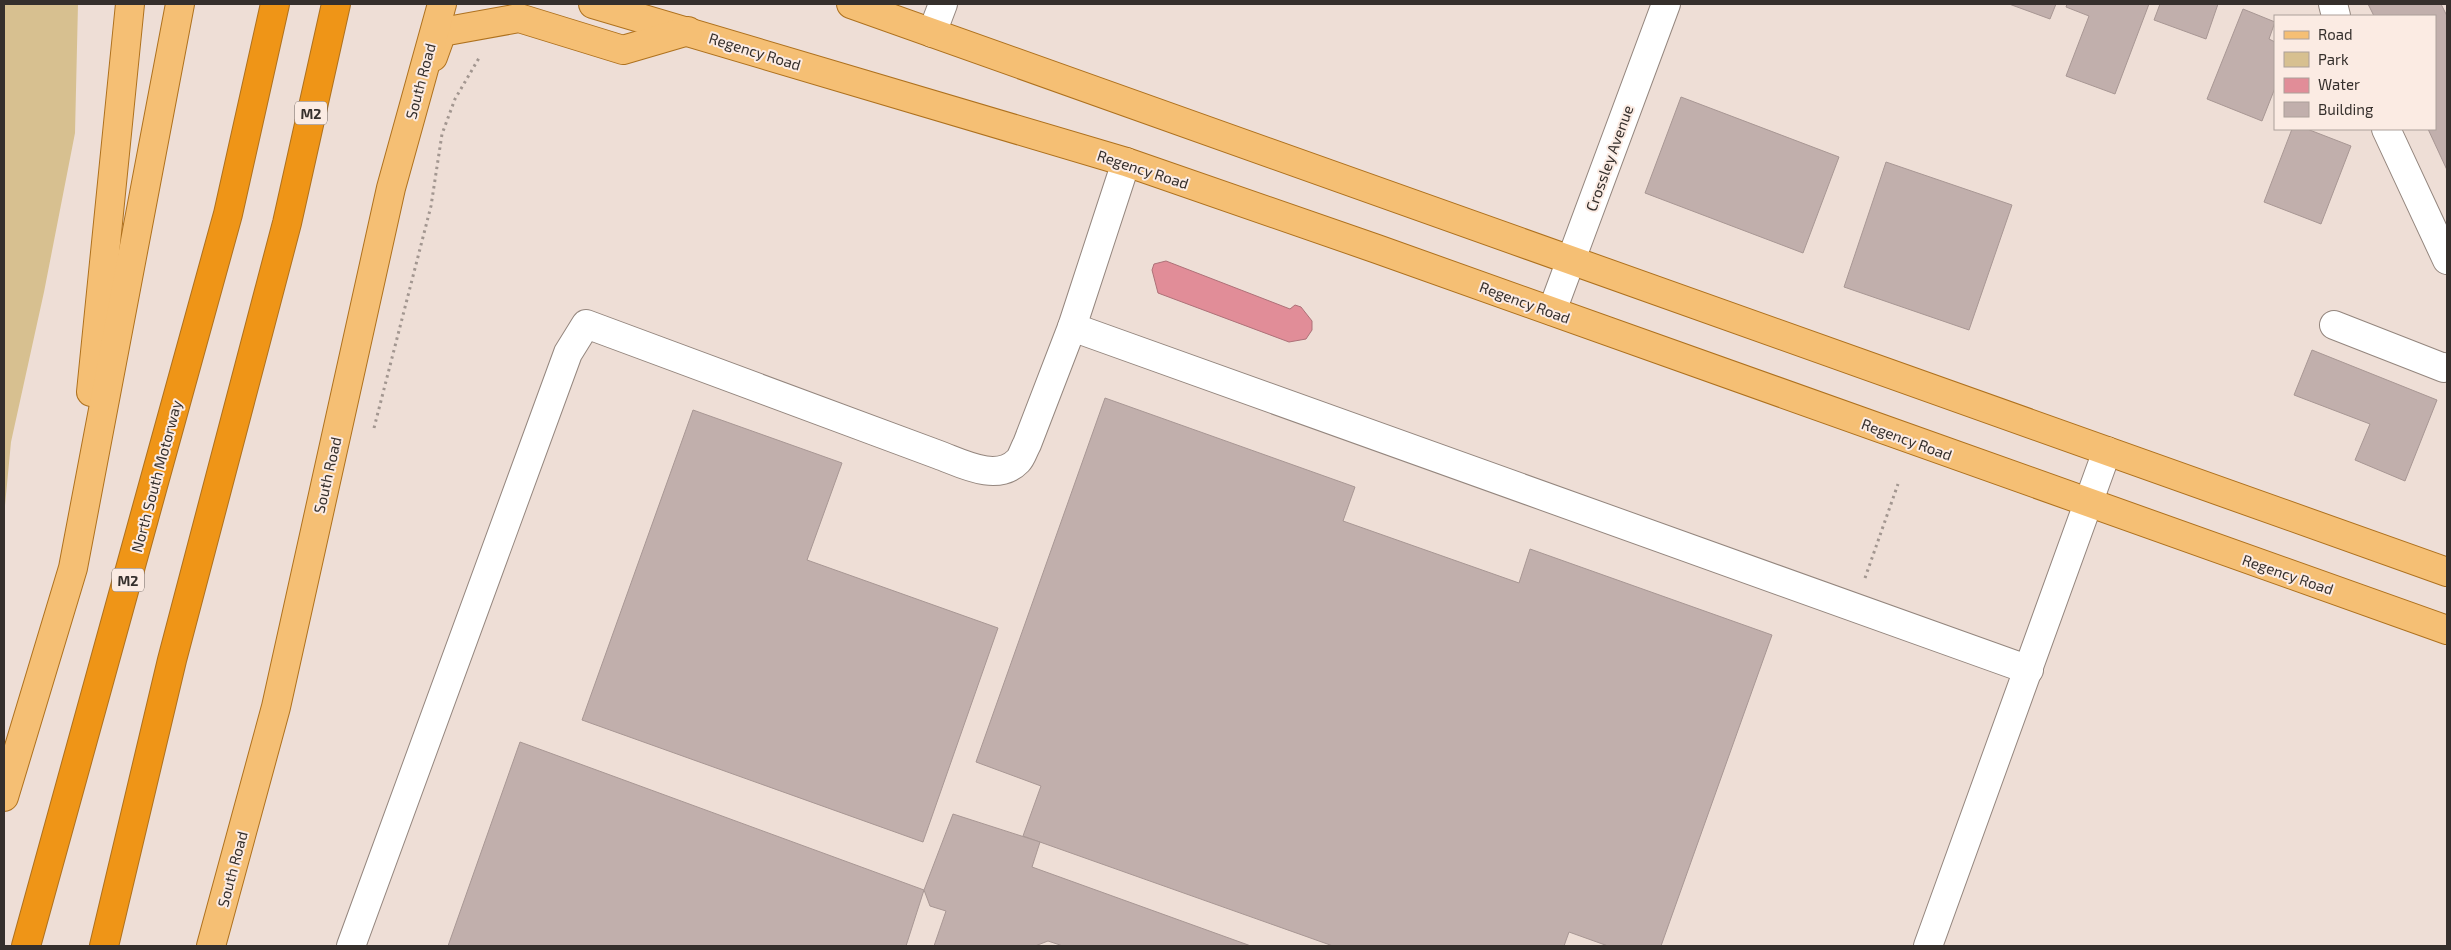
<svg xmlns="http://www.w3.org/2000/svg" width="2451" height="950" viewBox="0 0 2451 950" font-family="'Exo 2',sans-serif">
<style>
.green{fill:#d7c090}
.water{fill:#e18d98;stroke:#ad7178}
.building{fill:#c1afac;stroke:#a89794}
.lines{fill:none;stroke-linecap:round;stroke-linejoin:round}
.minor-casing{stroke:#94867e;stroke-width:30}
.major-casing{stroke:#ae711e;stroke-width:30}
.highway-casing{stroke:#ae711e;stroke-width:30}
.path{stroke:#a29690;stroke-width:3;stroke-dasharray:2.5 4;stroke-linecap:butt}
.minor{stroke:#fff;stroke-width:28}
.major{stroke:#f5bf74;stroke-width:28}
.highway{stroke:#ef9517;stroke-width:28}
.labels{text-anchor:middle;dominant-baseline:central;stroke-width:4;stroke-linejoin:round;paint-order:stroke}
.shield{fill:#fbebe3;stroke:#706763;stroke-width:1}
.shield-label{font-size:14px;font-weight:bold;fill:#352f2c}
.street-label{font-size:15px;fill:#352f2c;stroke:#fbebe3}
</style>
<rect width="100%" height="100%" fill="#eeded6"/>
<path class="green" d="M4,4H78L75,133L44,292L11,442L4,516Z"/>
<path class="water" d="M1166,261L1290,309L1295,305L1301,307L1312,321V330L1306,339L1289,342L1158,293L1152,270L1154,264Z"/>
<g class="building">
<path d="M2009,4H2056L2050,19Z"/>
<path d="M2067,4H2149L2115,94L2066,76L2089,16L2066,7Z"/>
<path d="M2160,4H2218L2206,39L2154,20Z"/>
<path d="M2368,4H2441L2447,16V170L2428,129H2435V16H2374Z"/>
<path d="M2243,9L2275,22L2269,39L2275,42V88L2262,121L2207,99Z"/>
<path d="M1681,97L1839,157L1803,253L1645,193Z"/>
<path d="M2292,129H2307L2351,146L2321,224L2264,202Z"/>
<path d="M1886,162L2012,205L1969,330L1844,287Z"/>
<path d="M2312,350L2437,400L2405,481L2355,460L2370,424L2294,395Z"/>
<path d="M1105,398L1355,487L1343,521L1519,583L1530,549L1772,635L1661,946H1608L1569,932L1564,946H1333L1023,836L1041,786L976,762Z"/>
<path d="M693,410L842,463L807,560L998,628L923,842L582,720Z"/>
<path d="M520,742L924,890L906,946H448Z"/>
<path d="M953,814L1040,842L1032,867L1251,946H1063L1048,941L1035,946H934L946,911L930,906L924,890Z"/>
</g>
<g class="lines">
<g class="minor-casing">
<g id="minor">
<path d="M2333,4L2336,16"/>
<path d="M932,33L943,4"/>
<path d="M2386,129L2447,260"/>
<path d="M1552,311L1666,4"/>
<path d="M2334,325L2444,368L2447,367"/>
<path d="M1072,327L2029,670"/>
<path d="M351,946L568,353L586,324L939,455C961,463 997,483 1018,461C1022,457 1024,449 1027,444L1072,327L1126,162"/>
<path d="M1928,946L2107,451"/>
</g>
</g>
<g class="major-casing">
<g id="major">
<path d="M593,4L1126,162L1377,249L2447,630"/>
<path d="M851,4L2447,572"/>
<path d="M433,57L442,32L519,18L623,50L688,31"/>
<path d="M91,392L130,4"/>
<path d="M4,797L73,568L180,4"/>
<path d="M211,946L276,707L391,188L442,4"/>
</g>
</g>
<g class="highway-casing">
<g id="highway">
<path d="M26,946L228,214L275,4"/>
<path d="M104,946L172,660L287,223L336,4"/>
</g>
</g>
<g class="path">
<path d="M374,428L431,206L442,134L455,99L479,58"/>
<path d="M1865,578L1898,484"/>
</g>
<use href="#minor" class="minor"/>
<use href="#major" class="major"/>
<use href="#highway" class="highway"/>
</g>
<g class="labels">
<g class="shield">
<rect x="295" y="101.5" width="32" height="23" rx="4"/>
<rect x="112" y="568.5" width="32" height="23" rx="4"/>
</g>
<g class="shield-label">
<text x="311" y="113">M2</text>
<text x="128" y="580">M2</text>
</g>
<g class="street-label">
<text transform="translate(755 51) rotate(17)">Regency Road</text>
<text transform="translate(420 81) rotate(-75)">South Road</text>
<text transform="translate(1609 158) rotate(-70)">Crossley Avenue</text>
<text transform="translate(1143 169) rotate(18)">Regency Road</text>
<text transform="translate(1525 302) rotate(20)">Regency Road</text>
<text transform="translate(1907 439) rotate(20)">Regency Road</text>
<text transform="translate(327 475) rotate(-77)">South Road</text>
<text transform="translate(156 476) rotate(-75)">North South Motorway</text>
<text transform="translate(2288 574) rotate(19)">Regency Road</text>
<text transform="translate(232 869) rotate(-75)">South Road</text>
</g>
</g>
<rect width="2451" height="950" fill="none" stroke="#352f2c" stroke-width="10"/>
<rect x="2274" y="15" width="162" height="115" fill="#fbebe3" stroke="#aca09a"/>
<rect x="2284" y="31" width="25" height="8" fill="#f5bf74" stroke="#aca09a"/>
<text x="2318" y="40" font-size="15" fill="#352f2c">Road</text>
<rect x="2284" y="52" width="25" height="15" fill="#d7c090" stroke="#aca09a"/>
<text x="2318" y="65" font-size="15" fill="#352f2c">Park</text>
<rect x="2284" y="78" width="25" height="15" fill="#e18d98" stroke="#aca09a"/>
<text x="2318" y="90" font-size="15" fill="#352f2c">Water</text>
<rect x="2284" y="102" width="25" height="15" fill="#c1afac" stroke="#aca09a"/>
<text x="2318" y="115" font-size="15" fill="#352f2c">Building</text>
</svg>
